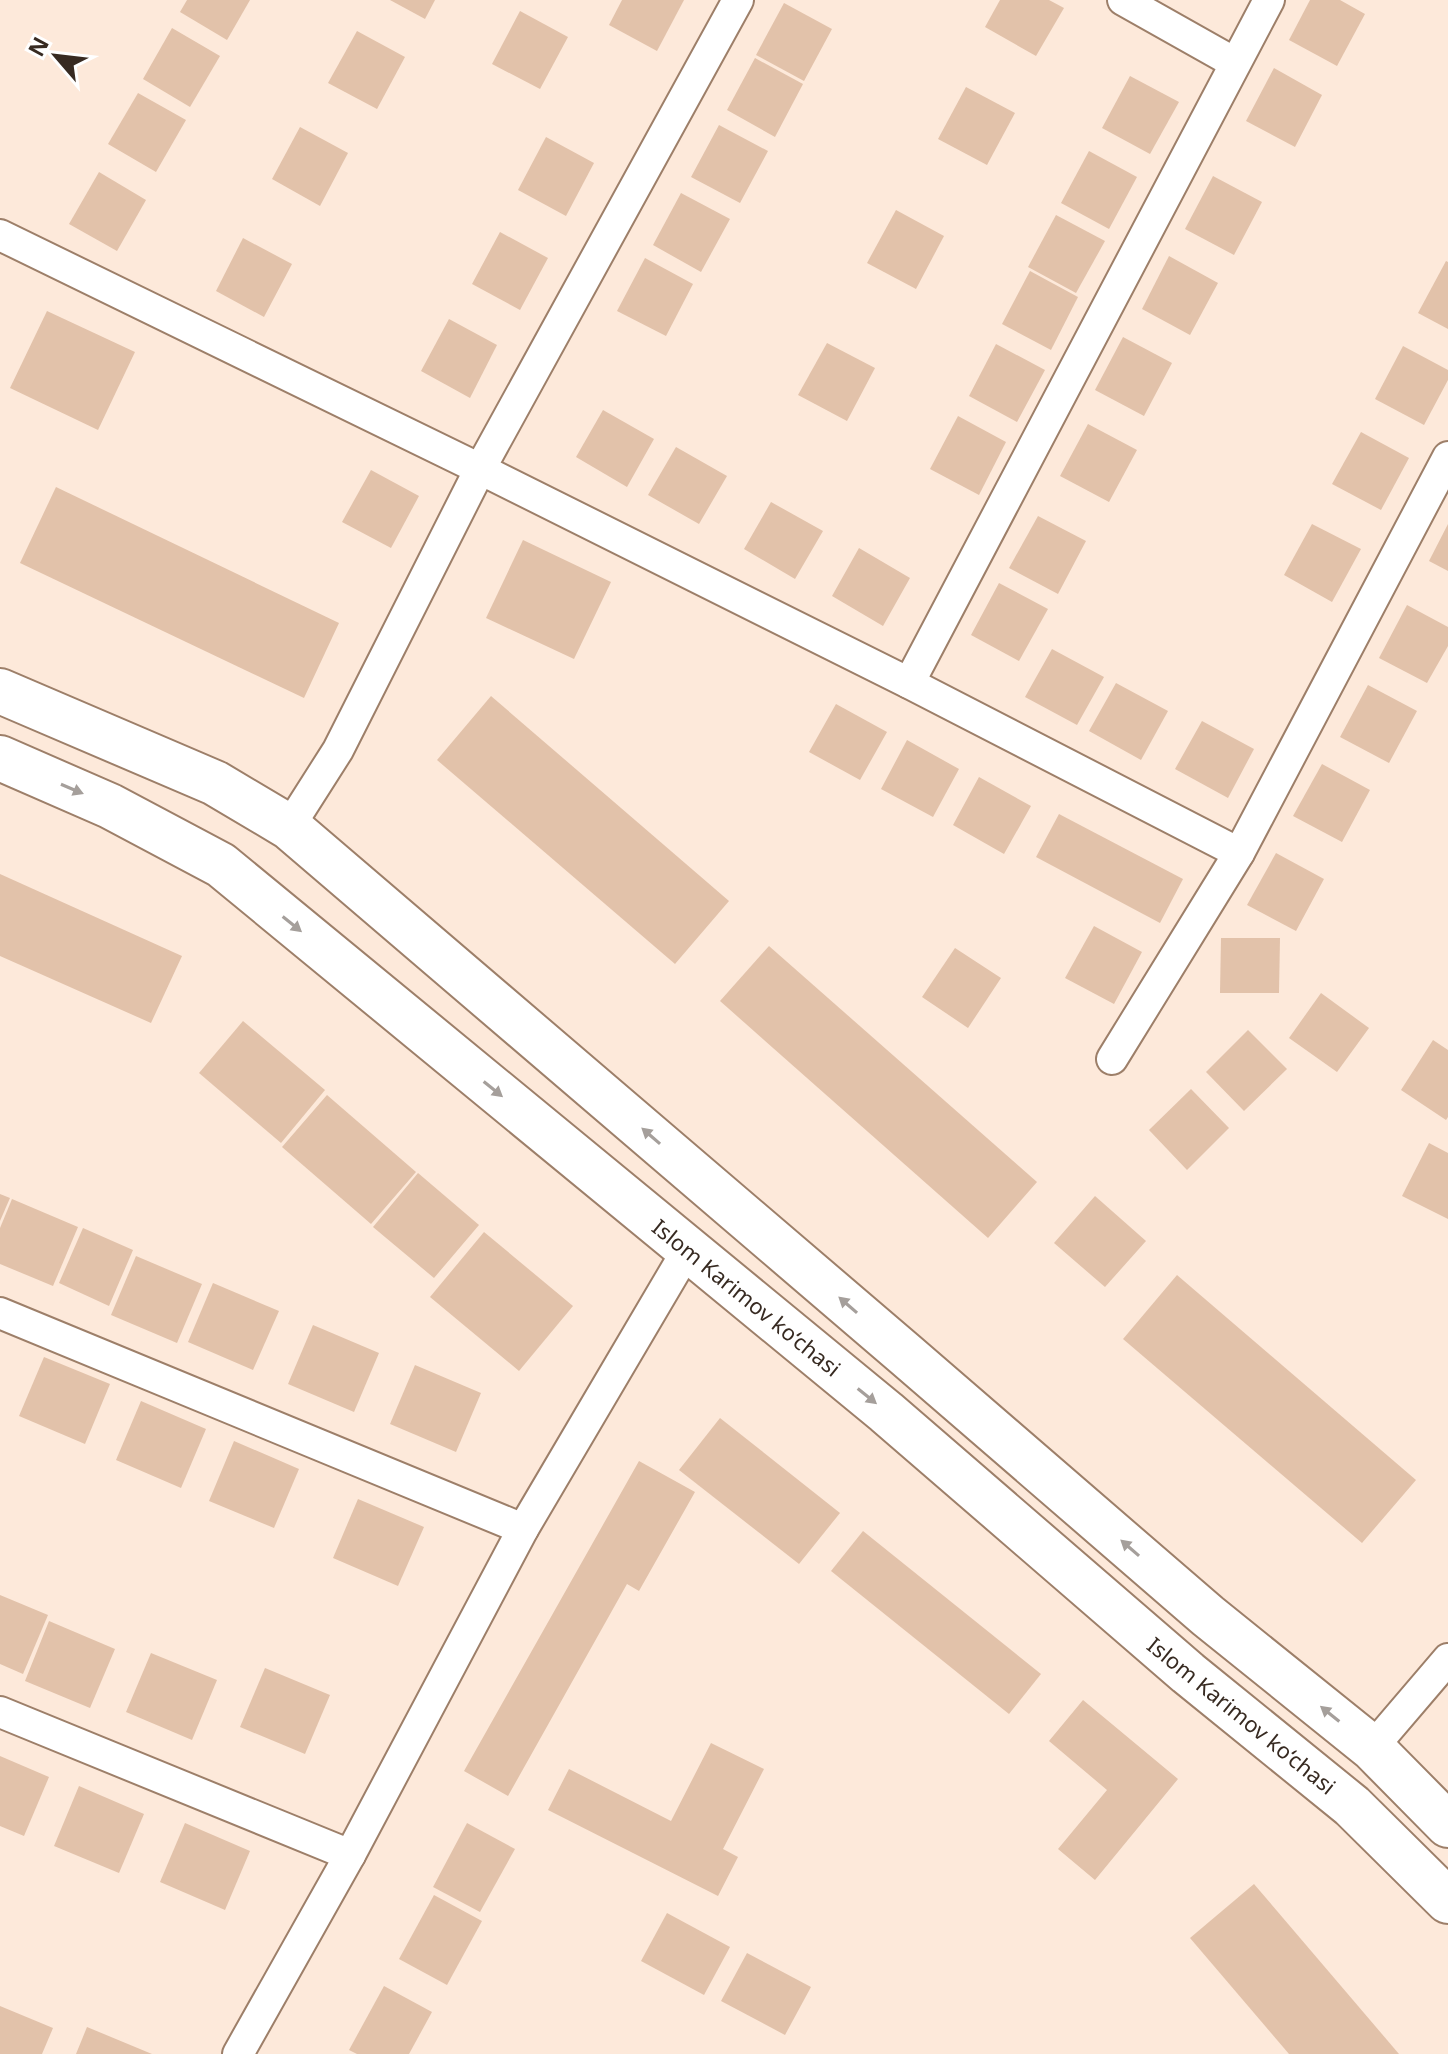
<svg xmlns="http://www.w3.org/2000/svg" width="1448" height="2054" viewBox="0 0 1448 2054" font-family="'Noto Sans',sans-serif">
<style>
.building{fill:#e2c2aa}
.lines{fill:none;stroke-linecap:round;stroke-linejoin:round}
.minor-casing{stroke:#9d7f69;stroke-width:34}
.primary-casing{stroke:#9d7f69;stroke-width:48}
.minor{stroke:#fff;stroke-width:30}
.primary{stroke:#fff;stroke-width:44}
.oneway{fill:#a59f9b}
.labels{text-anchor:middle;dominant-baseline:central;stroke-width:7;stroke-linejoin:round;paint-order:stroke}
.street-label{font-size:22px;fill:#372a21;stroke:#fff}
</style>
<rect width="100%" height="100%" fill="#fde9da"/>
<g class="building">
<path d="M187,0H250L227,40L180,12Z"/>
<path d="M390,0H435L425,19Z"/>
<path d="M622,0H684L657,51L609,25Z"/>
<path d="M1000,0H1049L1064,8L1036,56L985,27Z"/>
<path d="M1310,0H1340L1365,14L1337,66L1289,40Z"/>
<path d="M784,3L832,29L804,81L756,55Z"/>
<path d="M520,11L568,37L540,89L492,64Z"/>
<path d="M172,28L220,56L190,107L143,79Z"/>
<path d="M357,31L405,57L377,109L328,83Z"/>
<path d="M755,58L803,84L775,137L727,110Z"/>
<path d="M1274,68L1322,95L1295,147L1246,121Z"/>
<path d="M1130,76L1179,102L1150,154L1102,128Z"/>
<path d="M966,87L1015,113L987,165L938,139Z"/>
<path d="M138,93L186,120L156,172L108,144Z"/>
<path d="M719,125L768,151L740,203L691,177Z"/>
<path d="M300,127L348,153L320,206L272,179Z"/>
<path d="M546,137L594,163L566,216L518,190Z"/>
<path d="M1089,151L1137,177L1109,229L1061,203Z"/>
<path d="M99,172L146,200L117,251L69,224Z"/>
<path d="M1213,176L1262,202L1234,255L1185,229Z"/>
<path d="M681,193L730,219L701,272L653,245Z"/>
<path d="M896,210L944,236L916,289L867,263Z"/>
<path d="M1056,215L1105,241L1076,293L1028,267Z"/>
<path d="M500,232L548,258L520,310L472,284Z"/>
<path d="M243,238L292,264L264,317L216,291Z"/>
<path d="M1169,256L1218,283L1190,335L1142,309Z"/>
<path d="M645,258L693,284L666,336L617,311Z"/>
<path d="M1446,261L1448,262V329L1418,313Z"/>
<path d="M1030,271L1078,297L1051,350L1002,324Z"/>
<path d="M47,311L135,352L98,430L10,388Z"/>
<path d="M449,319L497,345L470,398L421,371Z"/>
<path d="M1123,337L1172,363L1144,416L1095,390Z"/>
<path d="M827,343L875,368L847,421L798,395Z"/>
<path d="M996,344L1045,370L1017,422L969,396Z"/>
<path d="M1403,346L1448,370V380L1424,425L1375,399Z"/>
<path d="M603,410L654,439L627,487L576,457Z"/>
<path d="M958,416L1006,442L979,495L930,469Z"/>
<path d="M1088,424L1137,450L1109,502L1060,476Z"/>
<path d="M1361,432L1409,458L1381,510L1332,484Z"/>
<path d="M676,447L727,476L699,524L648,495Z"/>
<path d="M371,470L419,496L391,548L342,522Z"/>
<path d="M56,487L339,623L304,698L20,563Z"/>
<path d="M771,502L823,531L795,579L744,549Z"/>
<path d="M1038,516L1086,541L1058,594L1009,568Z"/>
<path d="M1312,524L1361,549L1332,602L1284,575Z"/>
<path d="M1448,524V571L1429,561Z"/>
<path d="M523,540L611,582L574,659L486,618Z"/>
<path d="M859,548L910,578L883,626L832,596Z"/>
<path d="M999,583L1048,609L1019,661L971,635Z"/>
<path d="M1407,605L1448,627V646L1427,683L1379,658Z"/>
<path d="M1052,649L1104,677L1077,725L1025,697Z"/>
<path d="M1116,683L1168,711L1141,760L1089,731Z"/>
<path d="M1368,685L1417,711L1389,763L1340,737Z"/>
<path d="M491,696L729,901L675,964L437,760Z"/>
<path d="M836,704L887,732L860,780L809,752Z"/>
<path d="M1202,721L1254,749L1228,798L1175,769Z"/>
<path d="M907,740L959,769L933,817L881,789Z"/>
<path d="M1322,764L1370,790L1342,842L1293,816Z"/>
<path d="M979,777L1031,806L1004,854L953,825Z"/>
<path d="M1059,814L1183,879L1160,923L1036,857Z"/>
<path d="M1276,853L1324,879L1296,931L1247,905Z"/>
<path d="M0,874L182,956L151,1023L0,956Z"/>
<path d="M1094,926L1142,952L1114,1004L1065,978Z"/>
<path d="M1221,938H1280L1279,993H1220Z"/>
<path d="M769,946L1037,1182L988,1238L720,1001Z"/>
<path d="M955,948L1001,978L968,1028L922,997Z"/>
<path d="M1321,993L1369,1028L1337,1072L1289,1038Z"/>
<path d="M243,1021L325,1090L281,1143L199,1073Z"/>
<path d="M1248,1030L1287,1069L1244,1111L1206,1072Z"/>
<path d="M1433,1040L1448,1050V1117L1446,1120L1401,1090Z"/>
<path d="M1191,1089L1229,1128L1187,1170L1149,1130Z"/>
<path d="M327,1095L416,1172L371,1224L282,1147Z"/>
<path d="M1429,1143L1448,1153V1219L1402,1196Z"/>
<path d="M418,1173L479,1225L434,1278L373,1227Z"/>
<path d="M0,1194L10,1198L0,1221Z"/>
<path d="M1095,1196L1146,1241L1105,1287L1054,1243Z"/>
<path d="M12,1199L78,1227L53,1286L0,1264V1228Z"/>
<path d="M83,1228L133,1250L109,1306L59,1283Z"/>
<path d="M484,1232L573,1306L519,1371L430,1297Z"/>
<path d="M136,1256L202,1284L177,1343L111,1315Z"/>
<path d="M1177,1275L1416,1480L1362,1543L1123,1339Z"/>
<path d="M213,1283L279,1311L253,1370L188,1342Z"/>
<path d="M313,1325L379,1353L354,1412L288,1384Z"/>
<path d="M44,1357L110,1384L85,1444L19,1416Z"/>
<path d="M415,1365L481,1393L456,1452L390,1424Z"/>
<path d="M141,1401L206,1429L181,1488L116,1460Z"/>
<path d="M720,1418L840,1513L799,1564L679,1470Z"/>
<path d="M234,1441L299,1469L274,1528L209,1501Z"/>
<path d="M639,1461L695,1492L639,1591L627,1584L508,1796L464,1771Z"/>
<path d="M358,1499L424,1527L398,1586L333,1558Z"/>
<path d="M863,1531L1041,1674L1009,1714L831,1571Z"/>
<path d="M0,1595L48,1615L23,1674L0,1664Z"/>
<path d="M49,1621L115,1649L90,1708L25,1681Z"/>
<path d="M151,1653L217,1680L192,1740L126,1712Z"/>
<path d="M265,1668L330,1695L305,1754L240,1727Z"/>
<path d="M1083,1700L1178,1779L1095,1880L1058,1849L1107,1790L1049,1741Z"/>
<path d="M711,1743L764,1769L723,1849L738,1857L718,1896L548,1810L569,1769L671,1821Z"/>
<path d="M0,1756L49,1777L24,1836L0,1826Z"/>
<path d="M79,1786L144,1814L119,1873L54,1846Z"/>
<path d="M185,1823L250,1851L225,1910L160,1882Z"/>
<path d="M467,1823L515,1849L480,1912L433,1887Z"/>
<path d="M1254,1884L1399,2054H1289L1190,1938Z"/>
<path d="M434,1895L482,1921L447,1985L399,1959Z"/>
<path d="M667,1913L730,1947L704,1995L641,1961Z"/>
<path d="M747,1953L811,1987L785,2035L721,2001Z"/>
<path d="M384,1986L432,2012L409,2054H357L349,2050Z"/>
<path d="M0,2006L53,2028L42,2054H0Z"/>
<path d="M87,2027L152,2054H76Z"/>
</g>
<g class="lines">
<g class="minor-casing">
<g id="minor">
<path d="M1123,0L1235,63"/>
<path d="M0,235L480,469L909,683L1239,853"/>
<path d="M909,683L1269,0"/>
<path d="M289,827L338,750L480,469L738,0"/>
<path d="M1112,1059L1239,853L1448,457"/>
<path d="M0,1313L523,1529"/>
<path d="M0,1712L350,1855"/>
<path d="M1372,1748L1448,1659"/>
<path d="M238,2054L350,1855L523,1529L688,1249"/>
</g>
</g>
<g class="primary-casing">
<g id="primary">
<path d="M0,691L215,783L289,827L906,1355L1208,1616L1372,1748L1448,1825"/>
<path d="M0,758L110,806L221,865L886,1412L1188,1673L1352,1806L1448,1901"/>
</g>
</g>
<use href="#minor" class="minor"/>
<use href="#primary" class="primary"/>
</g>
<defs><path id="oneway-solid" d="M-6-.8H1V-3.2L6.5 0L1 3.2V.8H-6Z" transform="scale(2)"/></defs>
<g class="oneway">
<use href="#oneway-solid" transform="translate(72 789) rotate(23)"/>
<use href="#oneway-solid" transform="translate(292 924) rotate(39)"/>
<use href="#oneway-solid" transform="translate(493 1089) rotate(39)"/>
<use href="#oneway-solid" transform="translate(651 1136) rotate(-139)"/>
<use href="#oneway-solid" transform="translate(848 1305) rotate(-139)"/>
<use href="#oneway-solid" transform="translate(867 1396) rotate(39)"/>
<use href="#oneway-solid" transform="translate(1130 1548) rotate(-139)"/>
<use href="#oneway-solid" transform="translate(1330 1714) rotate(-141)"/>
</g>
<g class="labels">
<g class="street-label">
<text transform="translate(747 1297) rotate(39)">Islom Karimov ko‘chasi</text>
<text transform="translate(1242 1715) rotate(39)">Islom Karimov ko‘chasi</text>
</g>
</g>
<g transform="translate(56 56) rotate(298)" stroke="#ffffff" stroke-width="6" paint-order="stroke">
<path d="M0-6L14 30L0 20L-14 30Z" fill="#372a21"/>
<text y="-12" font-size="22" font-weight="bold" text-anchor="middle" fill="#372a21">N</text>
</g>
</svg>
